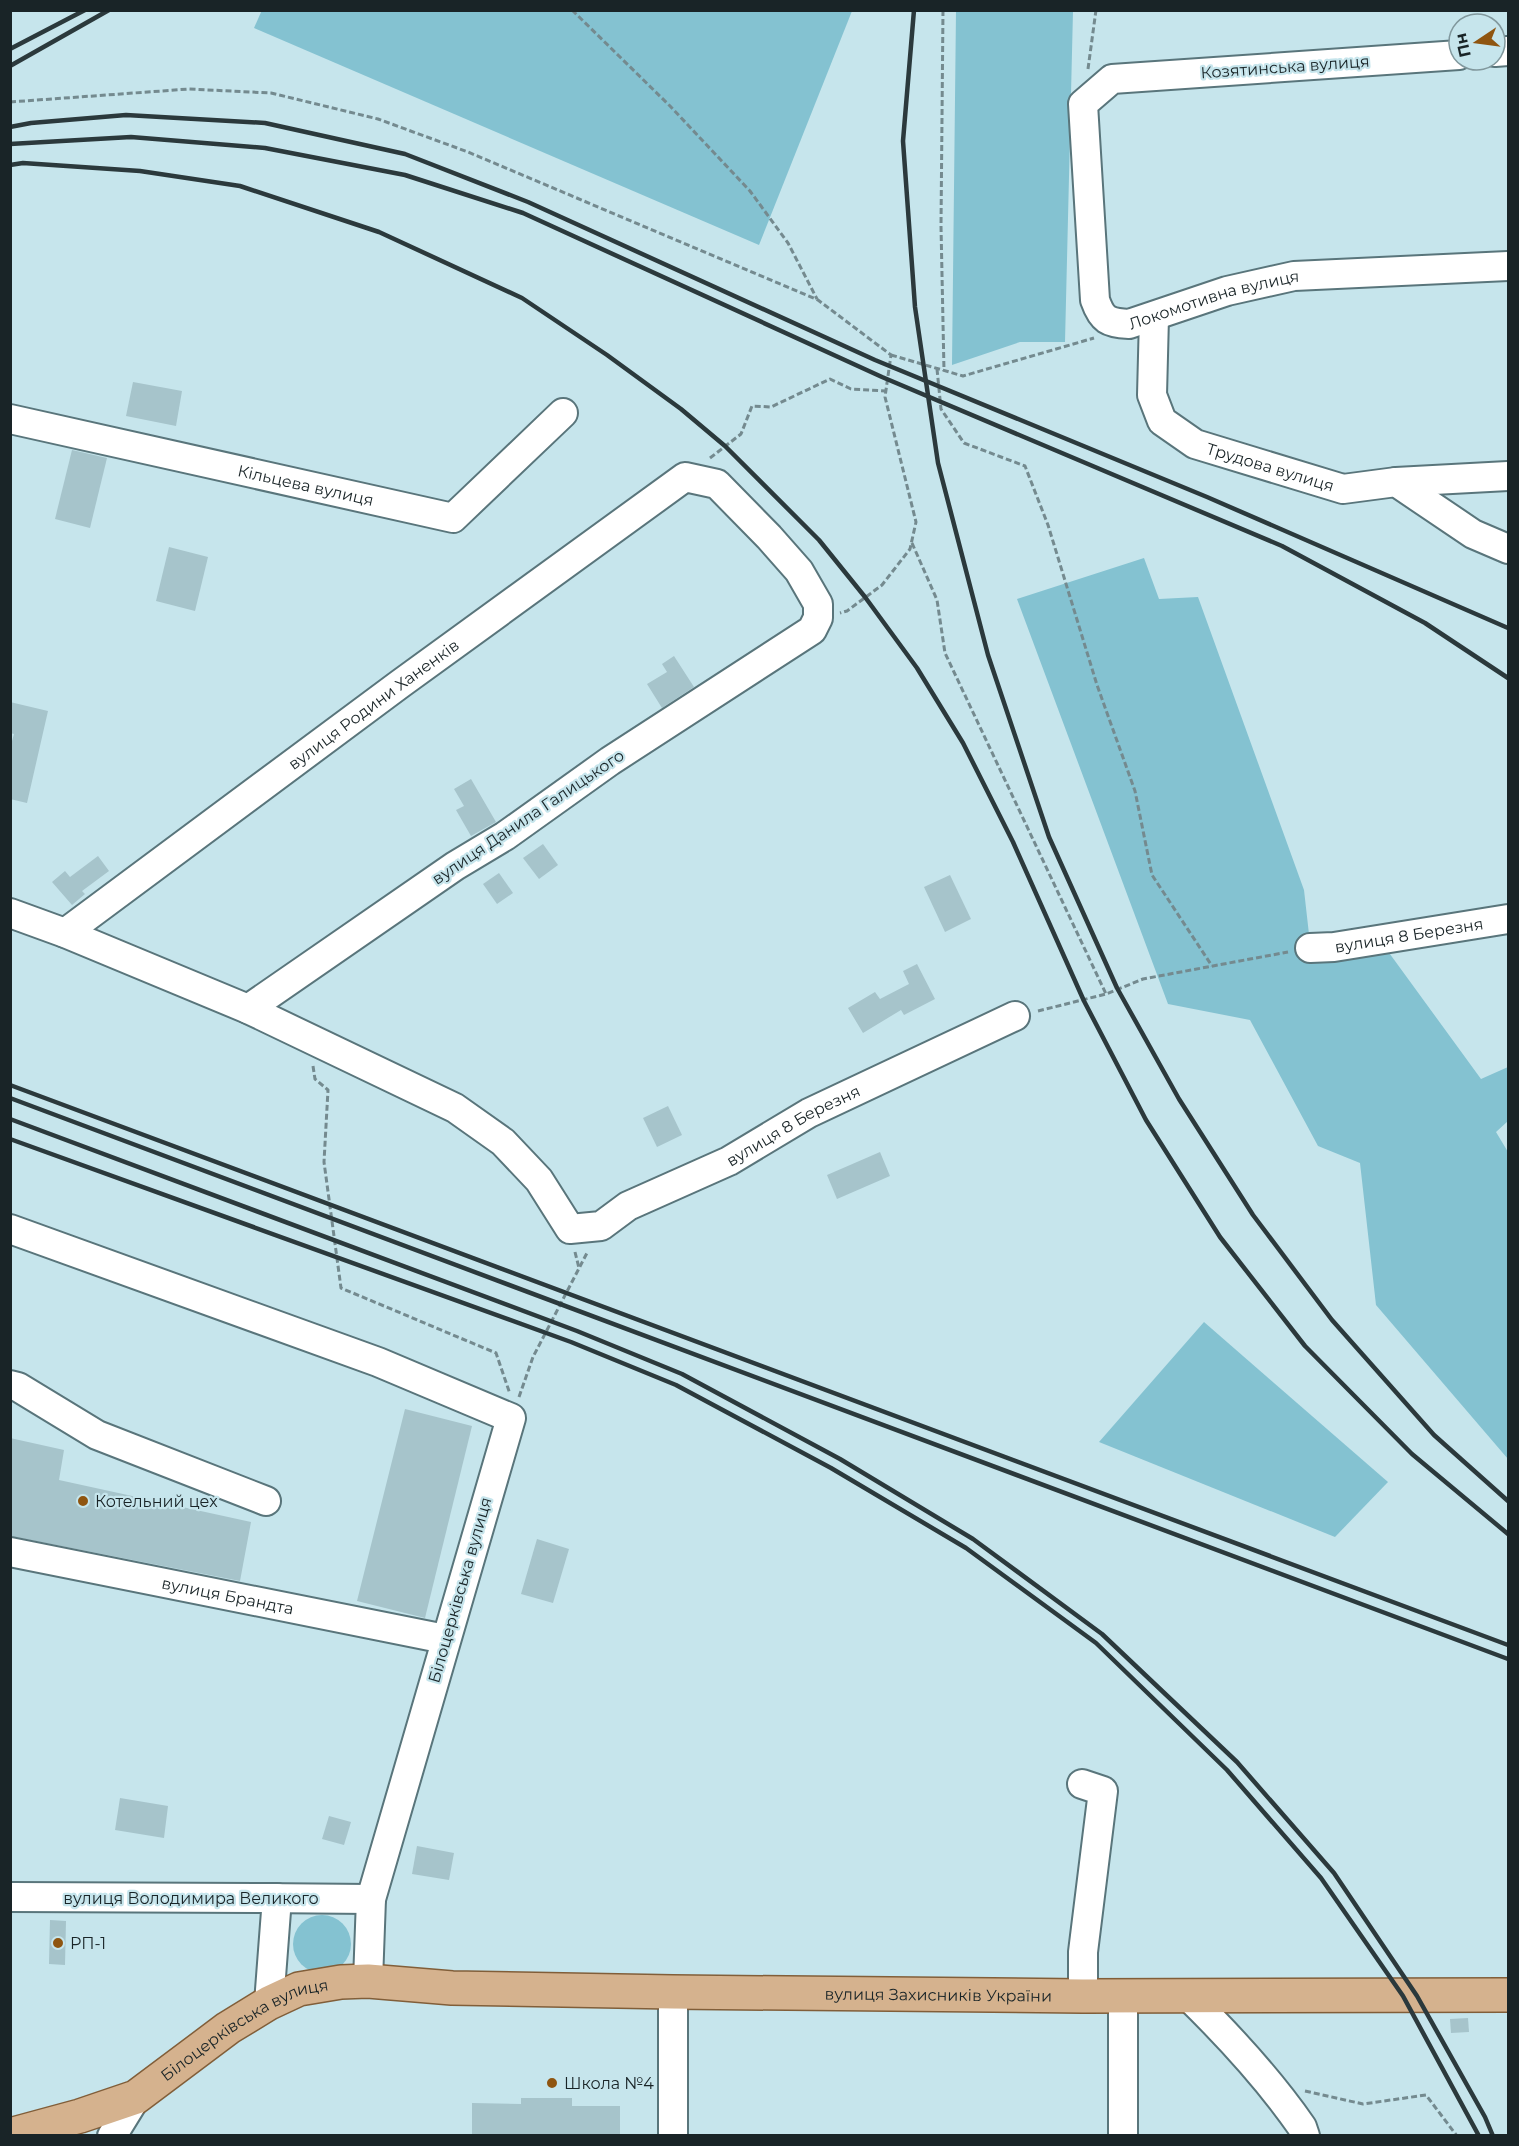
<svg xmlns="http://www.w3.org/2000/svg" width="1519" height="2146" viewBox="0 0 1519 2146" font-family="Montserrat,sans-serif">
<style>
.green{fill:#84c2d1}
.building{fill:#a6c4cb}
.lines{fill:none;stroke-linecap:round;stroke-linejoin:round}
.minor-casing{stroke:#59757b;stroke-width:32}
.major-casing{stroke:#815e39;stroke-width:36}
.path{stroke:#748a8f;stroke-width:3;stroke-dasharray:6 3;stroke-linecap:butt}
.minor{stroke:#fff;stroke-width:28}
.major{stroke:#d5b28e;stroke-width:33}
.rail{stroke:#2b393c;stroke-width:4.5}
.poi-dot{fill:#8f5510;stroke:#c6e5ec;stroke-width:2}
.labels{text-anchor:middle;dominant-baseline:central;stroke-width:4.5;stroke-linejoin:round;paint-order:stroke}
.street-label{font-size:16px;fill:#192427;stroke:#c6e5ec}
.poi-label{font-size:16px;fill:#192427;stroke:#c6e5ec;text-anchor:start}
</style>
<rect width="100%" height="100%" fill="#c6e5ec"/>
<g class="green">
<path d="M262,10H852V11L759,245L254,28Z"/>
<path d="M956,11H1073L1065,342H1020L952,365Z"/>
<path d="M1144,558L1159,599L1198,597L1304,890L1312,961L1387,950L1481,1079L1508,1067V1121L1496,1132L1508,1152V1459L1376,1305L1360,1163L1318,1146L1250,1020L1168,1004L1017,599Z"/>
<path d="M1204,1322L1388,1482L1335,1537L1099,1442Z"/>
<circle cx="322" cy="1944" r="29"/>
</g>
<g class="building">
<path d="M133,382L182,391L176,426L126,416Z"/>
<path d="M72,450L107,458L90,528L55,519Z"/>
<path d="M169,547L208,557L195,611L156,601Z"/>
<path d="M674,656L694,687L662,708L647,684L667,672L662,664Z"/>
<path d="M10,702L48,711L27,803L10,799V748L14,734L10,733Z"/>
<path d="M471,779L496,822L471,836L456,810L464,806L454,789Z"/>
<path d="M543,844L558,865L539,879L523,858Z"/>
<path d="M98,856L109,871L82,891L85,894L72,905L52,882L65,871L70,877Z"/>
<path d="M499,873L513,893L497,904L483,884Z"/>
<path d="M950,875L971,919L945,932L924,887Z"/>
<path d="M917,964L935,999L904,1015L901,1010L863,1033L848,1008L875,992L880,999L909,984L903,971Z"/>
<path d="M668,1106L682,1135L657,1147L643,1118Z"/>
<path d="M880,1152L890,1176L837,1199L827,1175Z"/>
<path d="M405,1409L472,1426L425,1618L357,1601Z"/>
<path d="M10,1438L64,1450L59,1480L251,1522L240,1581L10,1536Z"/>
<path d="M537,1539L569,1549L553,1603L521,1594Z"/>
<path d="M120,1798L168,1806L164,1838L115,1830Z"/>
<path d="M329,1816L351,1822L344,1845L322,1839Z"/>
<path d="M417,1846L454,1853L449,1880L412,1874Z"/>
<path d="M50,1920L66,1921L65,1965L49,1964Z"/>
<path d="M1468,2018L1469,2032L1451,2033L1450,2019Z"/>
<path d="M521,2098H572V2106H620V2136H472V2103L521,2104Z"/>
</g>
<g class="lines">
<g class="minor-casing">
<g id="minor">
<path d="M1495,52L1508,51"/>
<path id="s1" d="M1459,55L1112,79L1083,104L1095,300C1102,320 1108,323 1129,324L1227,291L1294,276L1508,266"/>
<path id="s2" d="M1154,317L1152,395L1162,421L1195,444L1343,489L1396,482L1473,534L1508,549"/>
<path id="s3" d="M10,419L453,518L563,413"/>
<path d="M1396,482L1508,476"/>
<path id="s4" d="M10,913L65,933L248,1009L455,1108L503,1142L539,1180L570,1229L601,1226L628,1206L729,1161L809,1113L1015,1016"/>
<path id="s5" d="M65,933L400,684L685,477L717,484L769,537L799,571L818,604V618L812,630L610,761L505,836L455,866L248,1009"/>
<path id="s6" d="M1310,948L1334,947L1508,919"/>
<path d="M10,1229L378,1362L511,1418L371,1899L368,1981"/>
<path d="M10,1385L18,1387L97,1435L266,1501"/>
<path id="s7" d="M10,1552L445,1639"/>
<path d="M1082,1784L1103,1791L1083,1952V1996"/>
<path d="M10,1897L277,1898L269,2003"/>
<path d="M259,1898L371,1899"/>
<path d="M673,1992V2136"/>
<path d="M1187,1995C1229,2036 1268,2078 1302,2127L1305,2136"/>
<path d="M1123,1996V2136"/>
<path d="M112,2136L136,2097"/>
</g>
</g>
<g class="major-casing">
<g id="major">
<path id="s8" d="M10,2135L80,2116L136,2097L228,2028L269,2003L299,1989L341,1982L368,1981L452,1988L673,1992L1083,1996L1508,1995"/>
</g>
</g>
<g class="path">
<path d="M572,10L670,106L750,191L788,243L817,299"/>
<path d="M943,10L941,226L944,371"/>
<path d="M1088,69L1096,10"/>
<path d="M10,102L189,89L271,93L378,119L468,152L818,300L891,355L885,397L916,522L910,549L882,585L847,611L840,613"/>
<path d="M891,355L963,376L1094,338"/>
<path d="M937,369L941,409L964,443L1025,466L1048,525L1097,685L1135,791L1152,875L1212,966"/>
<path d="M710,458L741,434L752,406L771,407L830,379L851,389L886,391"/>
<path d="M912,543L937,600L945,653L1106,994"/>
<path d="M1038,1011L1106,994L1143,979L1288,952"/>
<path d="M313,1066L315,1079L328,1090L324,1162L341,1288L496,1353L510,1394"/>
<path d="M575,1252L579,1268"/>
<path d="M519,1397L533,1357L588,1251"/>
<path d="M1305,2091L1363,2104L1426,2095L1457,2136"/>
</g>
<use href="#minor" class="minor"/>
<use href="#major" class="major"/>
<g class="rail">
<path d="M914,10L903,141L915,307L938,463L988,655L1049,837L1117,988L1179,1099L1253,1215L1332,1320L1434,1435L1508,1501"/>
<path d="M10,49L85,10"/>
<path d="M10,66L109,10"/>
<path d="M10,127L31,123L126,115L265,123L405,154L528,202L875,360L1207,497L1508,628"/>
<path d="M10,144L131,137L265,148L405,175L523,213L882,377L1282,546L1425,623L1508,678"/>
<path d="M10,165L23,163L140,171L240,186L379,232L522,298L607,355L681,409L725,446L819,540L865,597L917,668L963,743L1013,842L1084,1001L1146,1120L1220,1237L1305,1346L1412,1454L1508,1534"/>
<path d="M10,1085L1508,1645"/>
<path d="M10,1098L1508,1659"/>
<path d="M10,1119L577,1331L682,1374L840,1459L973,1539L1102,1634L1237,1762L1334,1873L1417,1996L1485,2117L1493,2136"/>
<path d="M10,1139L571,1342L676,1385L831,1468L966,1548L1096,1643L1227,1770L1321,1878L1403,1996L1479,2136"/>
</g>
</g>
<g class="poi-dot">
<circle cx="83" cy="1501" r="6"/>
<circle cx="58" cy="1943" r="6"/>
<circle cx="552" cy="2083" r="6"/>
</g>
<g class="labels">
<g class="street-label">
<text transform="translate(1285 67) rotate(-4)">Козятинська вулиця</text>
<text stroke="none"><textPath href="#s1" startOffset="717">Локомотивна вулиця</textPath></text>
<text stroke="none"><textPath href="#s2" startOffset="225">Трудова вулиця</textPath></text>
<text stroke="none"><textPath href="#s3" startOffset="303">Кільцева вулиця</textPath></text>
<text stroke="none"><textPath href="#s5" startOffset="384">вулиця Родини Ханенків</textPath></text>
<text transform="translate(528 817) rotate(-34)">вулиця Данила Галицького</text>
<text stroke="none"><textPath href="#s6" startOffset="100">вулиця 8 Березня</textPath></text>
<text stroke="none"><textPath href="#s4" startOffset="904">вулиця 8 Березня</textPath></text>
<text transform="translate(460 1590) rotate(-74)">Білоцерківська вулиця</text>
<text stroke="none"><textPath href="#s7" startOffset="222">вулиця Брандта</textPath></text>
<text x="191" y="1898">вулиця Володимира Великого</text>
<text stroke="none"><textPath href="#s8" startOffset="968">вулиця Захисників України</textPath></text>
<text stroke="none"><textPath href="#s8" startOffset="261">Білоцерківська вулиця</textPath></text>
</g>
<g class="poi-label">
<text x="95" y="1501">Котельний цех</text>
<text x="70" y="1943">РП-1</text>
<text x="564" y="2083">Школа №4</text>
</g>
</g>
<rect width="1519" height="2146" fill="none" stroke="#192427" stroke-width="24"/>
<g transform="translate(1477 42) rotate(257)"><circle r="28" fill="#c6e5ec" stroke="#81989d" stroke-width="1.5"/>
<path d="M0-4.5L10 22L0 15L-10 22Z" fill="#8f5510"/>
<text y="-9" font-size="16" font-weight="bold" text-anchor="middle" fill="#192427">Пн</text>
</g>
</svg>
